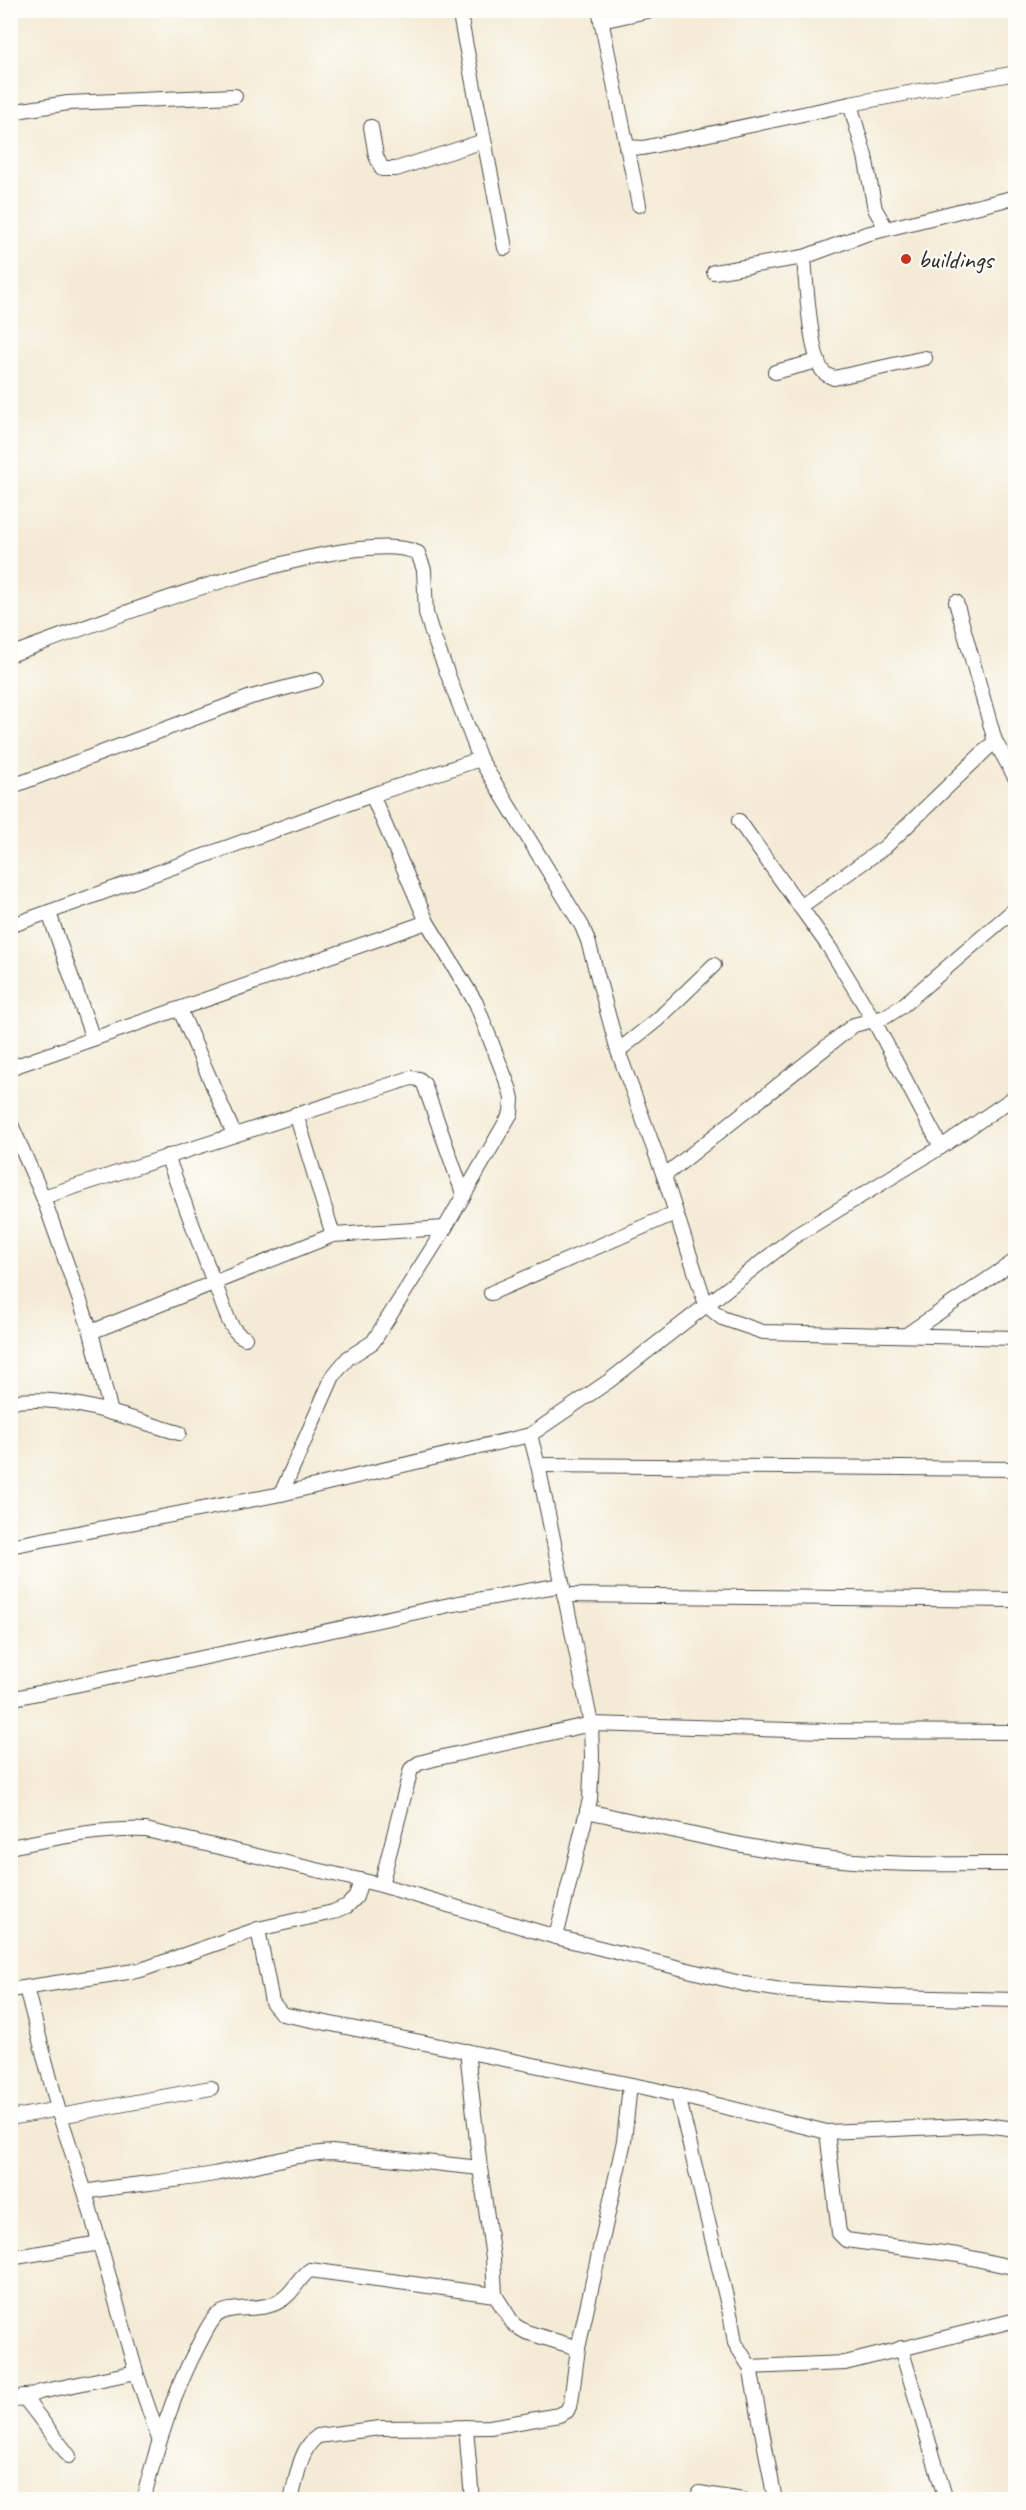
<svg xmlns="http://www.w3.org/2000/svg" width="1026" height="2510" viewBox="0 0 1026 2510" font-family="Caveat,sans-serif">
<style>
.lines{fill:none;stroke-linecap:round;stroke-linejoin:round}
.minor-casing{stroke:#494845;stroke-width:16}
.minor{stroke:#fff;stroke-width:14}
.poi-dot{fill:#c8321e;stroke:#fdfcf7;stroke-width:2}
.labels{text-anchor:middle;dominant-baseline:central;stroke-width:4.5;stroke-linejoin:round;paint-order:stroke}
.poi-label{font-size:26px;fill:#2b2b2b;stroke:#fdfcf7;text-anchor:start}
</style>
<rect width="100%" height="100%" fill="#fdfcf7"/>
<filter id="ink" filterUnits="userSpaceOnUse"><feTurbulence type="fractalNoise" baseFrequency=".0167" numOctaves="2"/><feDisplacementMap in="SourceGraphic" scale="12" xChannelSelector="R" yChannelSelector="G"/><feConvolveMatrix kernelMatrix="1 2 1 2 8 2 1 2 1" color-interpolation-filters="sRGB"/></filter>
<filter id="wash" filterUnits="userSpaceOnUse"><feTurbulence type="fractalNoise" baseFrequency=".008" numOctaves="4" result="noise"/><feDisplacementMap in="SourceGraphic" scale="24" xChannelSelector="R" yChannelSelector="G"/><feGaussianBlur stdDeviation="1.35" result="paint"/><feColorMatrix in="noise" values="0 0 0 0 0 0 0 0 0 0 0 0 0 0 0 0 0 1.4 0 .05"/><feComposite in="paint" operator="in"/></filter>
<g filter="url(#wash)">
<rect width="100%" height="100%" fill="#f4ebd6"/>
</g>
<g filter="url(#ink)">
<g class="lines">
<g class="minor-casing">
<g id="minor">
<path d="M459,10L505,248"/>
<path d="M599,10L639,205"/>
<path d="M601,21L652,10"/>
<path d="M850,104L865,156L875,209L886,228"/>
<path d="M10,112L68,103L235,96"/>
<path d="M371,127L376,156L382,169H396L484,141"/>
<path d="M626,147L643,148L850,104L1016,73"/>
<path d="M714,272L804,257"/>
<path d="M925,358L834,378C829,376 825,375 822,370C810,352 806,282 804,257L866,234L1016,197"/>
<path d="M775,372L818,361"/>
<path d="M956,602L995,741L1016,779"/>
<path d="M10,655C84,628 353,522 418,553L424,570L426,613L432,633L480,759L582,926L588,941L618,1051L664,1176L706,1305L722,1318L763,1332L1016,1338"/>
<path d="M10,787L251,697L316,680"/>
<path d="M739,821L829,947L873,1019L941,1147"/>
<path d="M800,907L885,847L995,741"/>
<path d="M49,913L93,1039"/>
<path d="M10,926L372,795L480,759"/>
<path d="M180,1010L234,1134"/>
<path d="M618,1051L657,1020L714,965"/>
<path d="M10,1068L427,922"/>
<path d="M296,1114L333,1235"/>
<path d="M10,1122L43,1197L91,1332L111,1413"/>
<path d="M167,1156L214,1283C223,1299 227,1332 245,1338"/>
<path d="M664,1176L854,1025L885,1017L901,1007L1016,908"/>
<path d="M43,1197L411,1078L419,1079L424,1084L464,1196"/>
<path d="M491,1293L675,1213"/>
<path d="M91,1332L333,1235L445,1228"/>
<path d="M906,1335L1016,1260"/>
<path d="M10,1402C63,1393 128,1418 179,1433"/>
<path d="M530,1435L538,1465L591,1724L592,1757L590,1799L556,1937"/>
<path d="M538,1465L1016,1469"/>
<path d="M281,1494L333,1376L348,1358L373,1342L445,1228L511,1113L512,1099L510,1090L476,1003L427,922L372,795"/>
<path d="M10,1546L281,1494L530,1435L609,1381L795,1236L941,1147L1016,1096"/>
<path d="M564,1595L1016,1600"/>
<path d="M10,1699L454,1604L562,1585"/>
<path d="M587,1811C666,1828 745,1849 824,1858C888,1866 952,1864 1016,1864"/>
<path d="M10,1847C56,1838 100,1828 146,1830L381,1885L556,1937L744,1984L788,1991L892,1997L1016,2000"/>
<path d="M381,1885L411,1769L419,1763L434,1759L591,1724L826,1731L1016,1732"/>
<path d="M258,1929L272,2002L282,2014L652,2089L827,2132L984,2125L1016,2129"/>
<path d="M26,1988L60,2116L85,2192L136,2372L159,2439"/>
<path d="M10,1990L141,1970L258,1929L333,1912L347,1906L356,1897L361,1880"/>
<path d="M467,2051L480,2168L493,2258L495,2295L514,2325L526,2332L578,2348"/>
<path d="M678,2095L731,2318L735,2343L750,2367L775,2500"/>
<path d="M60,2116L211,2088"/>
<path d="M10,2118L58,2109"/>
<path d="M827,2132L839,2233L846,2240L958,2255L1016,2268"/>
<path d="M85,2192C128,2184 171,2182 214,2174C254,2167 292,2154 332,2152L480,2168"/>
<path d="M10,2258L100,2243"/>
<path d="M901,2348L946,2500"/>
<path d="M750,2367L845,2363L1016,2320"/>
<path d="M23,2396L69,2456"/>
<path d="M10,2402L40,2392L136,2372"/>
<path d="M466,2427L472,2500"/>
<path d="M699,2493L743,2500"/>
<path d="M607,2498V2500"/>
<path d="M143,2500C157,2446 173,2393 199,2344C204,2335 209,2323 216,2316C230,2304 260,2312 278,2302C293,2295 297,2279 310,2270L495,2295"/>
<path d="M291,2500C297,2479 299,2449 318,2436L380,2428L490,2427L559,2415L567,2411L571,2402L578,2348L624,2141L630,2085"/>
</g>
</g>
<use href="#minor" class="minor"/>
</g>
</g>
<circle class="poi-dot" cx="906" cy="259" r="6"/>
<g class="labels">
<g class="poi-label">
<text x="918" y="259">buildings</text>
</g>
</g>
<rect width="1026" height="2510" fill="none" stroke="#fdfcf7" stroke-width="36"/>
</svg>
